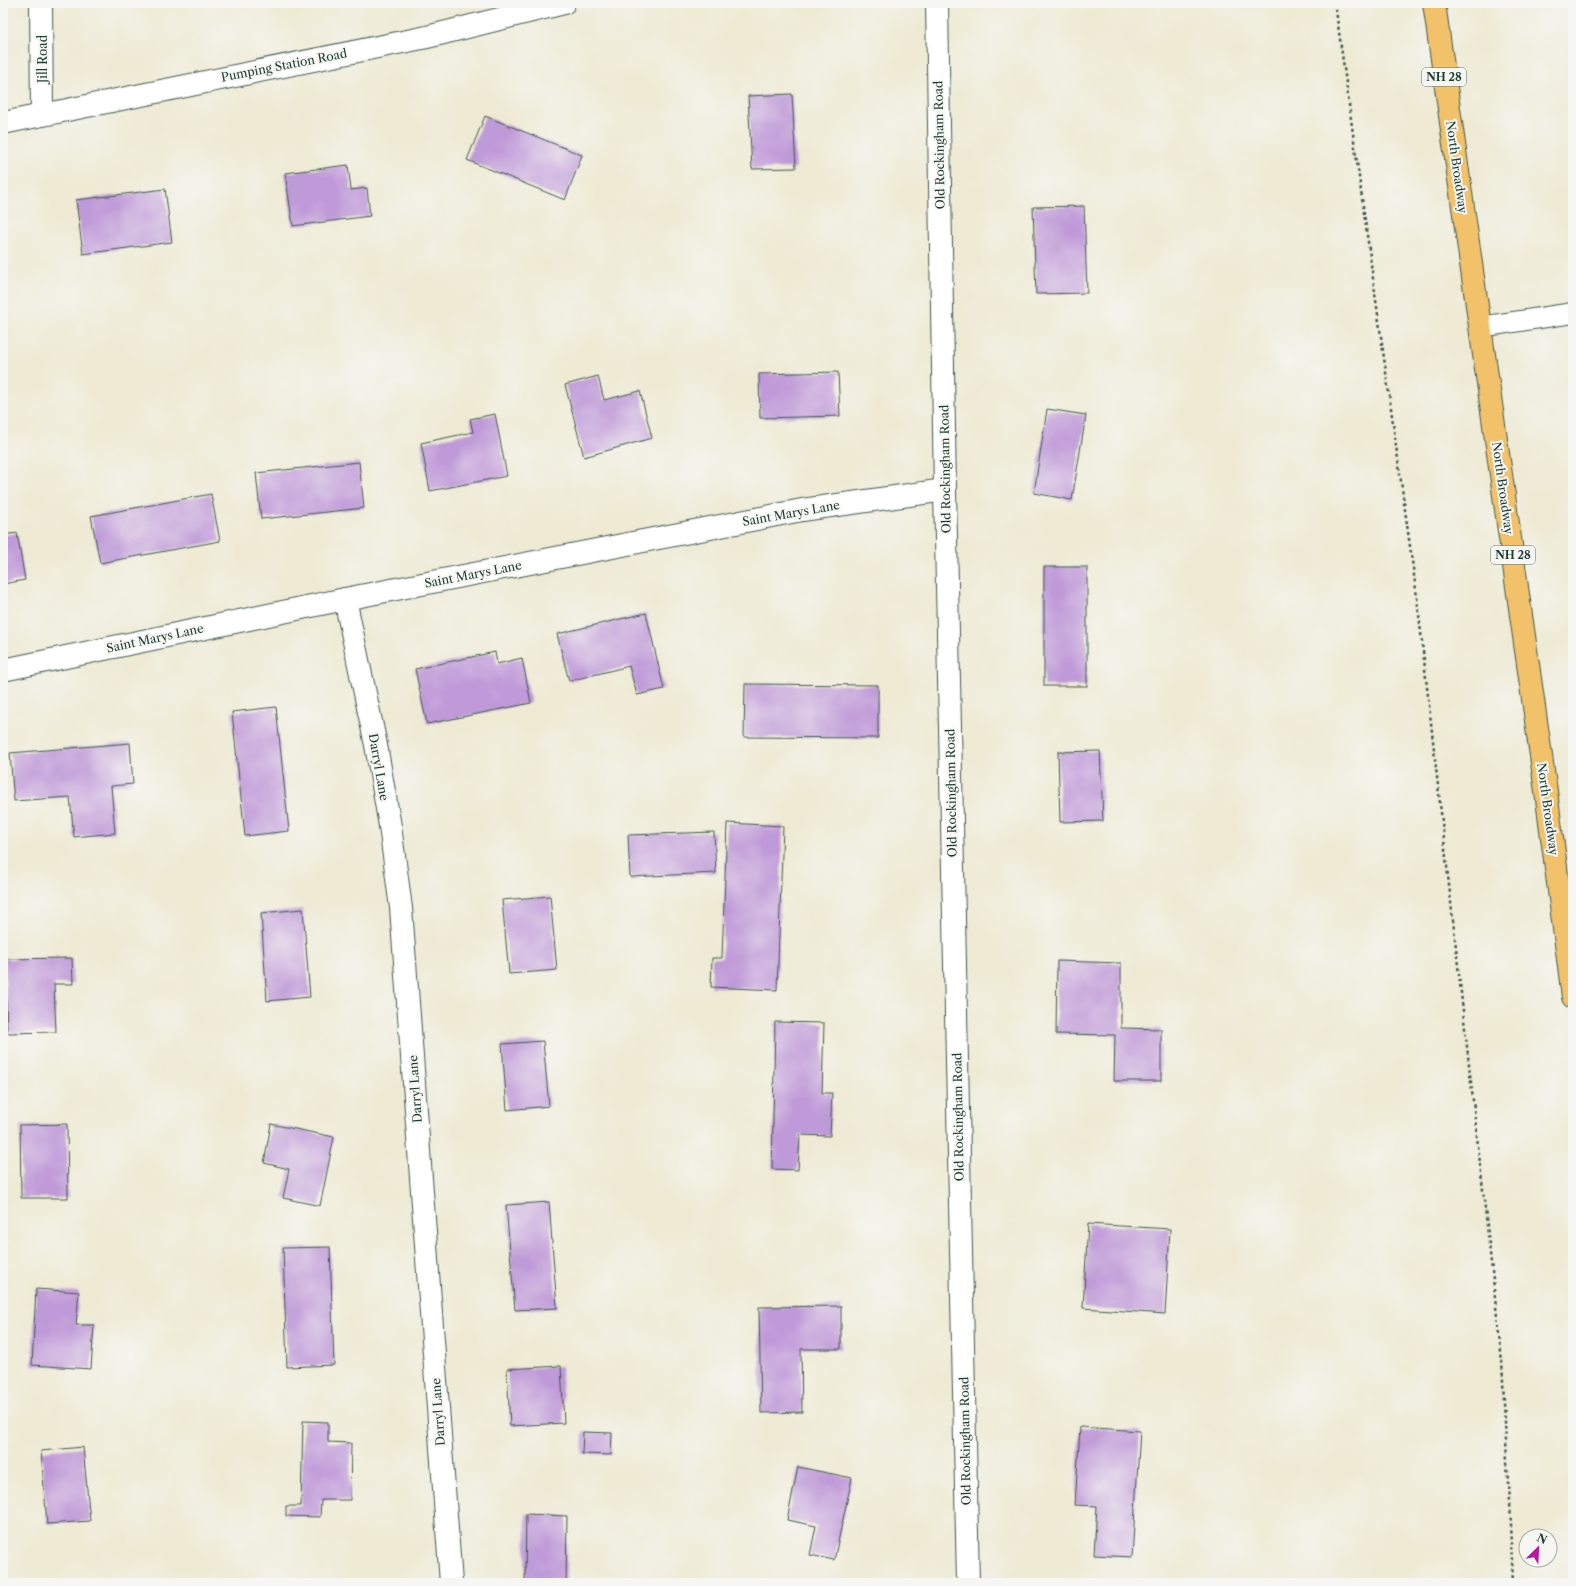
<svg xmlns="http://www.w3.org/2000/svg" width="1576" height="1586" viewBox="0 0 1576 1586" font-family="'Libre Caslon Text',serif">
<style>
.building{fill:#bf9ad8}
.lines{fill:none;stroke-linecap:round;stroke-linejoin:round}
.service-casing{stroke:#3e574c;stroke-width:22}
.minor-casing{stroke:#3e574c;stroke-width:24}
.primary-casing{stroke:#3e574c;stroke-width:24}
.path{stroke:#3e574c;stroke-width:2.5;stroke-dasharray:3 3;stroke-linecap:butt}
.service{stroke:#fff;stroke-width:20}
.minor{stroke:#fff;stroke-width:22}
.primary{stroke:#f2c26a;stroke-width:22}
.labels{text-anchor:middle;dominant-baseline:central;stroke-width:4;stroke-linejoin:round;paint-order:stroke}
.shield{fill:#f6f6f2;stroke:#60746d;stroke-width:1}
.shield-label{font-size:11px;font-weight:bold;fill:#1f3d34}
.street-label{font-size:12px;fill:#1f3d34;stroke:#f6f6f2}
</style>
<rect width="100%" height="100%" fill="#f6f6f2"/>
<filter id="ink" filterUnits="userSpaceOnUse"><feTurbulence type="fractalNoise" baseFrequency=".025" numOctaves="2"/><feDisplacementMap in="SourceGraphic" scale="8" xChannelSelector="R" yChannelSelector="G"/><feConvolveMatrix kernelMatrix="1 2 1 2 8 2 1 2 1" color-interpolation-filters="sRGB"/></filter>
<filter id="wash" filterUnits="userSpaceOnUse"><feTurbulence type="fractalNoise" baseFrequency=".012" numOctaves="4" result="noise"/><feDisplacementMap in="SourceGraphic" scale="16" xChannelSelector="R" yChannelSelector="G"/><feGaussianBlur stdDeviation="0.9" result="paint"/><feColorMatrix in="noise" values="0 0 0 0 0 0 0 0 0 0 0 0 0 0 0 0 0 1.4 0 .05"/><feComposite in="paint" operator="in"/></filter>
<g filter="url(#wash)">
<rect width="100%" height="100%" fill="#eeead4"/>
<g id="blocks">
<g class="building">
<path d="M792,94L796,168L752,169L748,96Z"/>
<path d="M485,116L582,155L565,200L467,160Z"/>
<path d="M348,165L351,190L367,188L370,216L293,226L285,173Z"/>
<path d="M165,189L172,242L83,254L76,200Z"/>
<path d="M1084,206L1087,293L1036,294L1033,207Z"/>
<path d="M838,372L840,416L760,418L759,374Z"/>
<path d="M598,376L604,400L640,391L652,438L584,457L565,385Z"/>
<path d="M1047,409L1086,415L1072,500L1034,493Z"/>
<path d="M495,414L507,476L430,491L421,443L473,432L470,419Z"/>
<path d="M359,462L364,508L261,519L256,473Z"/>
<path d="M211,494L220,541L100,563L91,516Z"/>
<path d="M17,533L25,580L3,584V535Z"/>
<rect x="1044" y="567" width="43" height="119"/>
<path d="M646,613L664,689L637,695L629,666L569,681L557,634Z"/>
<path d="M495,652L497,664L522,658L531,703L427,724L415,669Z"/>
<path d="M745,684L878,685V738L744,737Z"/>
<path d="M276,707L289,831L245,836L232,712Z"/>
<path d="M130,743L133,784L111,786L115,833L74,837L70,797L14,801L10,753Z"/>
<path d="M1100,751L1103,821L1060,822L1058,752Z"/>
<path d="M727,823L783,826L777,990L711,987L712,958H722Z"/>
<path d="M714,832L716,873L630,877L628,835Z"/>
<path d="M550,896L557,970L509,974L502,900Z"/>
<path d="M303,909L310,997L267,1001L261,913Z"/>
<path d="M72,958L73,984H54L56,1032L7,1033L5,959Z"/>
<path d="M1057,961L1121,963V1028L1161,1029V1081H1114L1115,1035L1056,1034Z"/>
<path d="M775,1022L824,1023L822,1093H832L830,1136L800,1135L798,1170L772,1169Z"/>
<path d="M543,1041L549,1106L507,1110L502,1044Z"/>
<path d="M67,1124L68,1198H21L20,1125Z"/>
<path d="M271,1124L334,1137L320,1206L283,1198L289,1169L264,1163Z"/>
<path d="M549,1202L557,1308L515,1310L506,1205Z"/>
<path d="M1088,1224L1170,1229L1165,1314L1083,1308Z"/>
<path d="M330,1247L334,1365L287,1367L283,1248Z"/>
<path d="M36,1289L79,1292L76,1325H94L91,1369L32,1365Z"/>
<path d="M841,1306V1349H801L802,1412L761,1413L759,1307Z"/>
<path d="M561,1366L564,1423L510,1426L507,1369Z"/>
<path d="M303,1421L328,1422V1442L351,1443L350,1500H321L320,1517L286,1516V1506H301Z"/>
<path d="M1080,1427L1140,1431L1132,1557L1094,1555L1097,1506L1075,1505Z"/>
<path d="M583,1432L612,1433L611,1455L582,1454Z"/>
<path d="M83,1447L90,1521L47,1524L41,1451Z"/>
<path d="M798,1467L852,1478L834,1560L810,1555L816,1526L787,1520Z"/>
<path d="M526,1514L567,1516L566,1583H525Z"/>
</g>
</g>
</g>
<g filter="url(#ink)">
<use href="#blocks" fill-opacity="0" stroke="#3e574c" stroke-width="1"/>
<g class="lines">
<g class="service-casing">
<path id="service" d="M1480,327L1573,313"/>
</g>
<g class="minor-casing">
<g id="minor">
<path d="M41,3L42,115"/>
<path d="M937,3L945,490L968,1583"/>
<path d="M3,123L427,37L564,3"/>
<path d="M345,599L376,745L390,826L401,908L451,1583"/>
<path d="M3,670L345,599L802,510L945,490"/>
</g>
</g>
<g class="primary-casing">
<path id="primary" d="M1434,3L1545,784L1573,997"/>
</g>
<path class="path" d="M1335,3L1417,597L1502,1361L1513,1583"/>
<use href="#service" class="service"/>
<use href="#minor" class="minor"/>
<use href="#primary" class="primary"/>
</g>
</g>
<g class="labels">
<g class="shield">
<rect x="1422" y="68" width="44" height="18" rx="3"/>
<rect x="1491" y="546" width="44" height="18" rx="3"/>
</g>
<g class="shield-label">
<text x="1444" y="77">NH 28</text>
<text x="1513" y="555">NH 28</text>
</g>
<g class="street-label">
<text transform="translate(42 59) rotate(-90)">Jill Road</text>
<text transform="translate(284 65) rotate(-11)">Pumping Station Road</text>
<text transform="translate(939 145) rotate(-91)">Old Rockingham Road</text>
<text transform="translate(1457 167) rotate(82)">North Broadway</text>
<text transform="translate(945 469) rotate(-91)">Old Rockingham Road</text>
<text transform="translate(1503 488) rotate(82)">North Broadway</text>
<text transform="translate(791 513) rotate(-10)">Saint Marys Lane</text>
<text transform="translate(473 574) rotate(-11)">Saint Marys Lane</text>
<text transform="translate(155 638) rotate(-12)">Saint Marys Lane</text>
<text transform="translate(379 767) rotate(80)">Darryl Lane</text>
<text transform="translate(951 793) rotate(-91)">Old Rockingham Road</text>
<text transform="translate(1548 809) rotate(82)">North Broadway</text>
<text transform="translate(415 1089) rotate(-94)">Darryl Lane</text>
<text transform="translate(958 1117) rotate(-91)">Old Rockingham Road</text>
<text transform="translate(438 1412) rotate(-94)">Darryl Lane</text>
<text transform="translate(965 1441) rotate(-91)">Old Rockingham Road</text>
</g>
</g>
<rect width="1576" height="1586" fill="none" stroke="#f6f6f2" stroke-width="16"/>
<g transform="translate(1538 1548) rotate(24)"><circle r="19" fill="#f6f6f2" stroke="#a0aca6"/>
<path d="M0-3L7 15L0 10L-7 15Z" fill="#b5179e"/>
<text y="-6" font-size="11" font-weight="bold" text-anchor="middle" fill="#1f3d34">N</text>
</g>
</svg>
